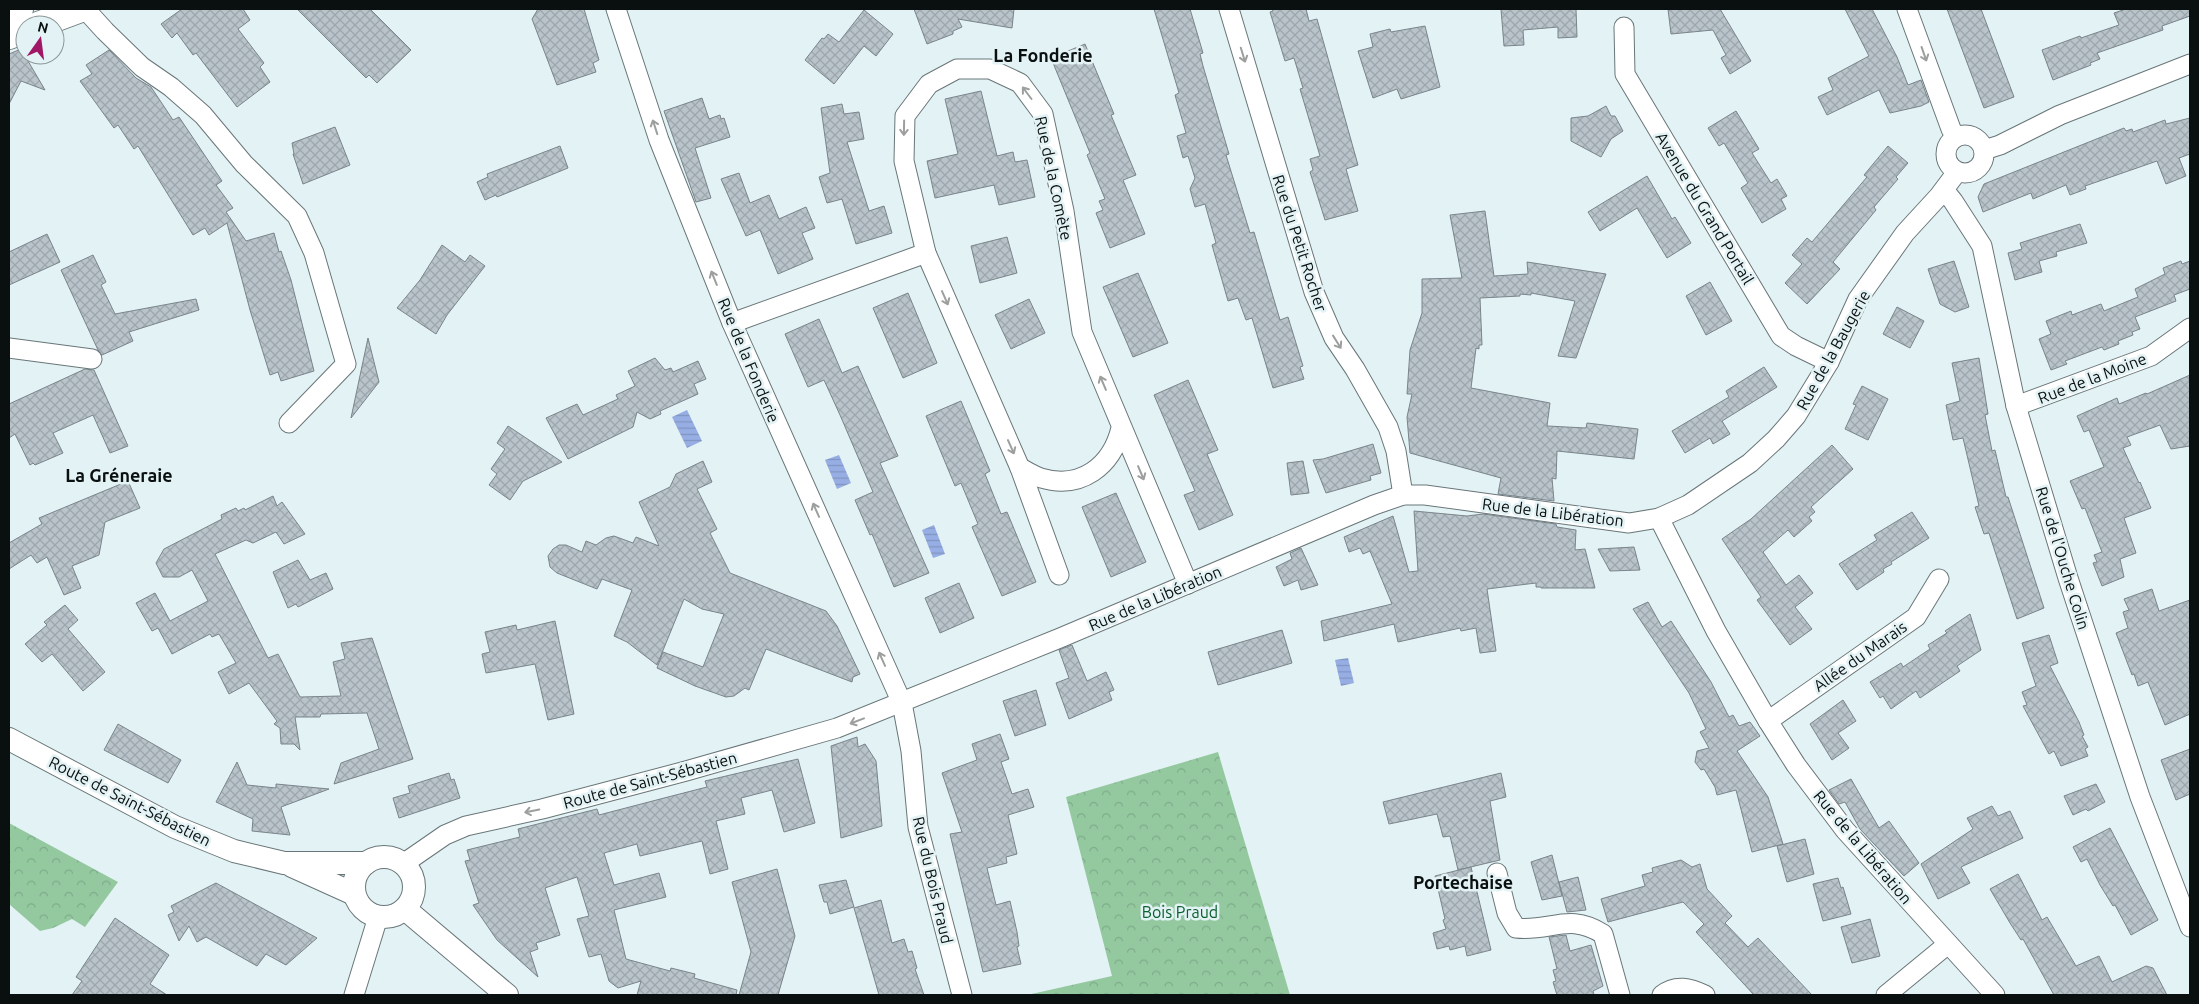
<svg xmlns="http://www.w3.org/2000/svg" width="2199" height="1004" viewBox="0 0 2199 1004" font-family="Ubuntu,sans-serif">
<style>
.forest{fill:url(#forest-crowns)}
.water{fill:url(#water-rules)}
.building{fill:url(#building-cross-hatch);stroke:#79848b}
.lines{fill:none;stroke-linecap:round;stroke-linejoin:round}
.minor-casing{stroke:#697679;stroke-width:21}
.tertiary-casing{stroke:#697679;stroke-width:24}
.secondary-casing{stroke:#697679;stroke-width:28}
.minor{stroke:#fff;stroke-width:19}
.tertiary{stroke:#fff;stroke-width:22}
.secondary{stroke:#fff;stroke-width:26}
.oneway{stroke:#9d9f9f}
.labels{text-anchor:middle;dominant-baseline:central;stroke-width:5;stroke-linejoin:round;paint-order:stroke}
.street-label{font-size:16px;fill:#0a0f10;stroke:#e3f2f4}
.park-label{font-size:16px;fill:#09602e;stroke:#e3f2f4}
.neighbourhood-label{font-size:18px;font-weight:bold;fill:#0a0f10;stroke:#e3f2f4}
</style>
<defs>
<pattern id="forest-crowns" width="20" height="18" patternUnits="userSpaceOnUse" patternTransform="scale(1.25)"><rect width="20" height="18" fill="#94c9a0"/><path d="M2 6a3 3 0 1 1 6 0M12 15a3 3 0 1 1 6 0" fill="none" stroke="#7eab89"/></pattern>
<pattern id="water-rules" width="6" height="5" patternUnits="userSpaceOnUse" patternTransform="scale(1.25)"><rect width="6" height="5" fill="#96aee3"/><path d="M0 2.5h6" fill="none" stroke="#8094c2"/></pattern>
<pattern id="building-cross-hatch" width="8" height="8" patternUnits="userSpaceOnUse" patternTransform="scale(1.25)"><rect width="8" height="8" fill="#b8c3ca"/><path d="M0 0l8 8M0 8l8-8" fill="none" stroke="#9da6ac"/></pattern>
</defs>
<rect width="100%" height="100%" fill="#e3f2f4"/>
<g class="forest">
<path d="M1218,752L1290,995H1027L1112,976L1066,797Z"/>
<path d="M9,823L118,882L85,927L72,919L53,928L40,931L9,904Z"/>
</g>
<g class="water">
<path d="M687,410L702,441L687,448L672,417Z"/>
<path d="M839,455L851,483L837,489L825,460Z"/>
<path d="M934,525L945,554L933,558L922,530Z"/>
<path d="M1348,658L1354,683L1341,686L1335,660Z"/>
</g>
<g class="building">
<path d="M182,9H243L250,20L238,29L264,63L260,67L270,82L237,107L196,53L193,55L177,33L172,38L161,24Z"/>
<path d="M297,9H370L411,50L377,83L369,75L366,78Z"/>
<path d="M538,9H584L599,60L593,63L596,72L557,85L532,19Z"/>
<path d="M914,9H1014L1012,28L958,19L962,27L953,31V34L927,44Z"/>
<path d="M1154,9H1190L1203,53L1200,54L1203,66L1229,154L1226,155L1250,233L1254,232L1280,320L1288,317L1303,366L1300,367L1304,379L1273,388L1252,318L1246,320L1238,298L1228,301L1212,245L1216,243L1205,204L1195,207L1190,189L1195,178L1188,156L1183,158L1177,136L1186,133L1175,95L1179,93Z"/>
<path d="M1272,9H1306L1309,21L1317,19L1358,165L1346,169L1358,211L1325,220L1310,172L1313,170L1310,159L1320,156L1300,89L1303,88L1294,58L1285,61L1270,12L1273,11Z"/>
<path d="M1501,9H1576L1577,37L1558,38V27L1523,30L1524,45L1504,46Z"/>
<path d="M1668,9H1720L1751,61L1730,74L1721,58L1726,55L1713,30L1671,34Z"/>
<path d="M1845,9H1872L1897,57L1908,85L1921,80L1929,102L1921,106L1890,113L1879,90L1827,115L1818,97L1833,90L1828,78L1869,56Z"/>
<path d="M1947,9H1981L2014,97L1984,108Z"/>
<path d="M2126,9H2190V16L2162,26L2163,30L2097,53L2100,59L2090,63L2091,65L2053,80L2042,50L2080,36L2081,38L2119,25L2114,13Z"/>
<path d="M864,10L893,34L876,56L864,46L834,84L805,60L822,38L824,39L828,34L839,42Z"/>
<path d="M1425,26L1440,87L1401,99L1397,89L1373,98L1358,51L1373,47L1370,34L1390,29L1391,32Z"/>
<path d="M1085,44L1114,114L1111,115L1136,175L1123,180L1145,234L1110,248L1096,213L1103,210L1099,201L1105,199L1087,155L1090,153L1051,58Z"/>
<path d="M21,49L45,90L21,81L9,104V54Z"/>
<path d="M109,50L136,78L151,87L173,120L179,117L222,181L216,185L233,208L226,212L246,241L274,233L279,252L281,251L291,280L314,371L281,381L278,372L270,375L250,310L227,223L209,235L205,228L193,235L138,146L134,149L118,125L114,128L80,81L92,74L86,65Z"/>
<path d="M981,91L997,156L1013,152L1015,162L1027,160L1035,197L999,205L994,185L935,198L927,161L958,154L945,99Z"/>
<path d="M702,98L709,119L720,115L721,119L724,118L730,137L695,148L711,198L696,202L664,111Z"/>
<path d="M842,104L844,114L859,112L864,139L847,142L869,211L884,206L892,233L856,244L842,199L827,203L819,177L830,173L821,108Z"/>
<path d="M1606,106L1611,116H1615L1623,131L1611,139L1601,157L1571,141V118L1588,116Z"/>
<path d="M1736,111L1759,149L1752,153L1771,183L1777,179L1787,196L1781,199L1786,209L1762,223L1741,188L1748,183L1724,143L1719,146L1708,128Z"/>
<path d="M2190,118V154L2179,158L2186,176L2166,184L2157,161L2085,186L2086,189L2070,195L2066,185L2033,199L2031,193L1983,212L1978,197L1984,184L2124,128L2126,131L2132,129L2133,132L2165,120L2166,124Z"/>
<path d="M335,127L350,165L303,184L293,154H294L292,143Z"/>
<path d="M560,146L568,168L497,197L496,195L485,200L477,182L488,177L487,174Z"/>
<path d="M1888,146L1908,163L1896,177L1898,179L1874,207L1876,210L1833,262L1840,269L1807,304L1785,283L1802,264L1792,255L1807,238L1812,242L1867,177L1864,175Z"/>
<path d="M739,173L750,203L769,195L779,219L806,207L815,228L802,233L813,259L778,274L760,230L746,236L721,179Z"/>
<path d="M1647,176L1672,219L1675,217L1691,243L1667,258L1637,208L1600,231L1588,212Z"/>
<path d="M1485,211L1494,276L1528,274L1527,262L1606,274L1576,358L1558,356L1575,301L1531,293V295L1520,294V296L1480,298L1482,345H1479V349L1476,348L1471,388L1550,403L1547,426L1586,428L1587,423L1638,429L1634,459L1557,451L1556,479L1552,478L1554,501L1498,494L1501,478L1410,453L1407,417L1412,394H1407L1410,350L1422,313V279L1462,278L1450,215Z"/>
<path d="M2080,224L2087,243L2056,252L2057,256L2039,261L2042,272L2015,280L2008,253L2022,249L2020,243Z"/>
<path d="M47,234L60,262L9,285V252Z"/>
<path d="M1007,237L1017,273L980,283L971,246Z"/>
<path d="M442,245L465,262L470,255L485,266L447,315L436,334L397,308L420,280Z"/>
<path d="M93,255L106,282L101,285L115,314L196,299L199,310L129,332L133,341L102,355L98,350L61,270Z"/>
<path d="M1954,261L1969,307L1955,312L1940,304L1928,269Z"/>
<path d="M2181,261L2182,264L2190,261V289L2174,295L2176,301L2135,317L2140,329L2132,332L2133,335L2118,341L2119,344L2104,350L2102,347L2065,361L2067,364L2051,370L2039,339L2051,334L2046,321L2071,311L2072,315L2101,304L2104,311L2138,297L2135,289L2165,274L2163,268Z"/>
<path d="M1138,273L1168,343L1133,357L1103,287Z"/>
<path d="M1710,282L1732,321L1706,335L1686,296Z"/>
<path d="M908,293L937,363L903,378L873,308Z"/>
<path d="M1029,299L1045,333L1011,349L995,315Z"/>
<path d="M1897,307L1924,321L1910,348L1883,334Z"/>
<path d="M819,319L842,373L858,366L898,456L880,463L929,573L894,587L872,534L870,535L855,500L873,492L840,415L824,380L808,387L785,334Z"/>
<path d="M368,338L379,382L351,418Z"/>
<path d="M655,358L665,370L671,368L673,372L698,361L706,379L694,384L698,394L660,411L661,414L650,419L637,412L633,427L568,459L546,418L577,404L583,415L618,399L616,395L635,386L628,371Z"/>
<path d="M1979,358L1988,414L1985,415L1992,451L1995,450L2006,497H2008L2044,608L2017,619L1989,533L1984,534L1975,507L1979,506L1963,438L1953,440L1946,405L1960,401L1952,363Z"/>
<path d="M1764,367L1777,387L1722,421L1730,434L1713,444L1710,438L1685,453L1672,431L1729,397L1726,391Z"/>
<path d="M85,369L94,370L128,446L110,453L93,415L53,433L63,453L35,465L33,463L30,465L15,434L9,438V404Z"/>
<path d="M2190,375V446L2171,449L2160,425L2127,437L2131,445L2123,448L2139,483L2140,482L2151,508L2124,518L2136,553L2120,559L2124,577L2102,586L2093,563L2097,562L2094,555L2102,552L2085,508L2082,509L2070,481L2104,467L2089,430L2084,432L2077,416L2117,398L2119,404L2146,393L2147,394Z"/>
<path d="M1188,380L1218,450L1207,454L1233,515L1199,530L1184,495L1195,491L1154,395Z"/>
<path d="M1862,386L1888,399L1868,440L1845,429L1856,405L1853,404Z"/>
<path d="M961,401L990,471L985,474L1001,514L1007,512L1036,582L1002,596L972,527L978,524L961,483L955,486L926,416Z"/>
<path d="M508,426L562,462L523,481L510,500L489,485L497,474L491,469L505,449L497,443Z"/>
<path d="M1373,444L1381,473L1370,476L1371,480L1326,493L1313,460L1323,459Z"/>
<path d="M1832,445L1853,469L1811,507L1815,512L1809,517L1812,521L1794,537L1788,530L1763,552L1786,585L1799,575L1813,593L1795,607L1812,629L1790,645L1757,600L1761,597L1722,539L1751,519Z"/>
<path d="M703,461L712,482L697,489L717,529L710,533L730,573L826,611L837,626L860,674L853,677L852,682L766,649L749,690L745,688L734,696L726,697L695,686L657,668L663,652L703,667L724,614L702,609L684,599L657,665L627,642L614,636L632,590L602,579L597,589L557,573L550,567L548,556L553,549L559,545H566L582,552L586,541L596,545L606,538L614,536L633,543L636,537L659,546L639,502L670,487L676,474Z"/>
<path d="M1303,461L1309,493L1291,495L1287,463Z"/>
<path d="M128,481L140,508L105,522L99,555L72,566L81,588L64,595L47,557L37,563L31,555L9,569V543L42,524L39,518Z"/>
<path d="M1116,493L1146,562L1111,577L1082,507Z"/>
<path d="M273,496L277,506L282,502L305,534L284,544L276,532L253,543L246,540L215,554L268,658L278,654L300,697L341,696L333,662L345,659L341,643L372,638L413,759L334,784L341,763L379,749L367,713L321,714L320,717H295L300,750L294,744H281L280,728L274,724L277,721L249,683L229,694L218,672L236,663L219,634L212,637L210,634L172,654L158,628L152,631L136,603L155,593L170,621L208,601L192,570L179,577H163L156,563L164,549L222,519L221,515L236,508L238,511L244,508L245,510Z"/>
<path d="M1414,511L1467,516L1483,514L1556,524L1557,527L1576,530L1575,550L1585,549L1595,588H1541V587H1536V583L1487,589L1496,651L1480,653L1476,628L1461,631L1460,628L1398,642L1394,624L1324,641L1321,621L1392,604L1370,551L1363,554L1360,548L1349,552L1344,537L1393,516L1409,572L1418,571Z"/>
<path d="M1912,512L1929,538L1891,562L1892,564L1883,569L1884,572L1857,590L1839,564L1877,540L1874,535Z"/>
<path d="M1634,547L1640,570L1610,571L1598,549Z"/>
<path d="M1301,548L1318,585L1301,590L1298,580L1284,586L1276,567L1292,559L1290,553Z"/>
<path d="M298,560L310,580L326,573L333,589L298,607L296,604L288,608L273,572Z"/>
<path d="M959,583L974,618L940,633L925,598Z"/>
<path d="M2152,589L2159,611L2190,600V714L2165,725L2148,682L2138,686L2134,674L2132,675L2116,633L2128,628L2123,612L2129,610L2124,599Z"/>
<path d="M1648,602L1662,627L1671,621L1711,682L1729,717L1733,715L1739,726L1750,722L1760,736L1737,751L1768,797L1783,844L1752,852L1736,790L1717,795L1715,787L1704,769L1701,770L1695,762L1697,751L1709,748L1700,732L1706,729L1689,693L1633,609Z"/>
<path d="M65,605L78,620L68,629L105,672L83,691L52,654L42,662L25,644L47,625L44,622Z"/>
<path d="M1970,614L1981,650L1957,666L1960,671L1920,698L1916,691L1891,709L1883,696L1880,698L1870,682L1901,663L1903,667L1930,649L1928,645L1947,633L1945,631Z"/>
<path d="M555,621L574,714L548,720L535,664L486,673L482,654L490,652L485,632L516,625L517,630Z"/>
<path d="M1282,630L1292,663L1218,685L1208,652Z"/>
<path d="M2049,635L2058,663L2050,666L2079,722L2084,735L2082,736L2088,747L2085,749L2088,756L2061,766L2054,751L2049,754L2023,706L2027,705L2022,692L2036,686L2022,643Z"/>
<path d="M1072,645L1087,681L1106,672L1114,690L1109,692L1112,700L1069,719L1056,683L1069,678L1059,650Z"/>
<path d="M1036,690L1046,725L1015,736L1003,701Z"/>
<path d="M1843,700L1856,721L1838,733L1849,748L1832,760L1810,724Z"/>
<path d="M118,724L181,760L168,783L104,750Z"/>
<path d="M1000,734L1009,759L1001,762L1012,794L1028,789L1034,807L1008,815L1017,854L1006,857L1007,863L987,868L996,905L1010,901L1017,932L1019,946L1017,947L1021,964L983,972L950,834L962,832L942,773L977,760L972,744Z"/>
<path d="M857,737L858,747L865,744L876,761L882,826L841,838L831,746Z"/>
<path d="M2190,749V794L2176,800L2161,760Z"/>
<path d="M798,759L815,823L784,832L772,790L741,798L745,814L716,821L728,869L710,874L702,841L640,856L637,844L604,853L614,885L659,873L666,897L614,910L626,959L670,971L671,968L695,974L694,978L737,990L736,995H637L641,981L618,988L609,981L601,954L589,957L577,919L589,916L577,877L545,888L560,935L536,943L538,949L530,952L538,977L497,940L473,905L479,903L465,861L470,860L467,850L520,837L518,829L597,809L599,815L668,797L707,787L705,781Z"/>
<path d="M237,762L247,785L276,788V784L329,789L281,807L290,835L252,831L253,819L216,802Z"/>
<path d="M449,773L451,780L454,779L460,798L399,818L393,798L410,793L408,786Z"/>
<path d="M1501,773L1506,797L1490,801L1500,860L1458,870L1450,836L1443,837L1437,814L1389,824L1383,802Z"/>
<path d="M1851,779L1879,828L1889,821L1919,863L1904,876L1860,829L1845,802L1839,804L1829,790Z"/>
<path d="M2096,784L2105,802L2088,811L2086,809L2073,815L2064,796Z"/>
<path d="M1992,806L1998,816L2010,811L2023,838L1961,867L1970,883L1938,899L1921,864L1973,829L1967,818Z"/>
<path d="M2110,828L2158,920L2131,935L2115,905L2113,906L2100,885L2087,859L2081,862L2073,847Z"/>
<path d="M1805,839L1814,874L1787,882L1777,846Z"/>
<path d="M1552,855L1562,896L1542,900L1531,862Z"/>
<path d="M1681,860L1692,867L1700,864L1707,889L1732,916L1725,923L1748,947L1758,938L1812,995H1754L1696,932L1704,924L1683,902L1608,922L1601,899L1645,886L1642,875L1653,872L1652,868Z"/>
<path d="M1471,867L1491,950L1467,956L1465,946L1450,950L1449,946L1437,949L1433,933L1446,929L1443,920L1445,919L1435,876Z"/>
<path d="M777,869L795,936L778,995H739L751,952L732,882Z"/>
<path d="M2018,874L2042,920L2047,917L2076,966L2099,956L2112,982L2146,966L2153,968L2167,995H2054L2023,939L2021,940L2010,923L1990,889Z"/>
<path d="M1578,877L1586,910L1567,912L1559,882Z"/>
<path d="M1838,878L1841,888L1843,887L1851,914L1823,921L1813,884Z"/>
<path d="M846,880L854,907L830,914L827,902H824L819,885Z"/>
<path d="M216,883L317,938L286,965L266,954L257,966L206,937L197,942L189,926L179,941L168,915L174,912L171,906Z"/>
<path d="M881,900L892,943L904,939L908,952L912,951L917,968L915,969L924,995H879L854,908Z"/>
<path d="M115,918L169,955L150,984L167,995H72L82,981L76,977Z"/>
<path d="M1870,919L1880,956L1852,963L1841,927Z"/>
<path d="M1566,935L1570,951L1591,945L1603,986L1593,991L1594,995H1557L1553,982L1556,981L1553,970L1557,969L1549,937Z"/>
</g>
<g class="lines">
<g class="minor-casing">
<g id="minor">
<path d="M85,9L105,31L142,67L171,87L203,115L244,164L297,216L314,253L346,364L289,423"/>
<path d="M616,9L659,140L732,323L902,703L911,751L918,827L962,995"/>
<path d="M1229,9L1314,292L1334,338L1355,369L1388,427L1396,451L1403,495"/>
<path d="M1907,9L1951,129L1956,137"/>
<path d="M1624,27L1625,74L1781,336L1796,346L1829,362"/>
<circle cx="1965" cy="154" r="19"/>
<path d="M1984,150L2000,145L2060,115L2190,64"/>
<path d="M1944,190L1953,201L1982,246L2016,406L2068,578L2140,797L2190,927"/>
<path d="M732,323L926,253"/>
<path d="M9,348L92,359"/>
<path d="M2016,406L2151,356L2190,328"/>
<path d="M1121,428C1112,466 1081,490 1041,478C1034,476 1027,471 1020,468L926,253L904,161L905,116L929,84L957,69H990L1020,83L1043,114L1064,211L1082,332L1188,584"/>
<path d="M1020,468L1059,575"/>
<path d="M1659,518L1716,631L1768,721L1796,765L1845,830L1995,995"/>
<path d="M1768,721L1916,617L1939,579"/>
<path d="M403,864L445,835L466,826L542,809L686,771L837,728L1060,638L1374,505L1403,495H1425L1629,523L1659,518L1688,505L1750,463L1776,439L1796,416L1829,362L1858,299L1905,233L1939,196L1957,172"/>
<path d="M1497,873L1507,913L1516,928C1551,932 1569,912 1603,934L1620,995"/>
<path d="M354,995L378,917"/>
<path d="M1662,995C1676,984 1690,988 1705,995"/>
<path d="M1886,995L1948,944"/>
</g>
</g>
<g class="tertiary-casing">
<g id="tertiary">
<path d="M9,739L175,827L234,851L284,863H366"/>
<circle cx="384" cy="887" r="30"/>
<path d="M292,866L354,894"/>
<path d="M405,909L507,995"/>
</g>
</g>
<g class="secondary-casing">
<g id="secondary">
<path d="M9,15L20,9"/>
<path d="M38,25L81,9"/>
<path d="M9,36L25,30"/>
</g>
</g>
<use href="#minor" class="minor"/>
<use href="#tertiary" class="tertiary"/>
<use href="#secondary" class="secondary"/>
</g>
<defs><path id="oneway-shaft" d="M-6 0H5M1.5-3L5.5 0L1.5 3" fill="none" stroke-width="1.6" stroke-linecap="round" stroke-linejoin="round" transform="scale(1.25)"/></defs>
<g class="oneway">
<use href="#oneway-shaft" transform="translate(1924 54) rotate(71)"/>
<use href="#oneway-shaft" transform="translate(1243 55) rotate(73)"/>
<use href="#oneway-shaft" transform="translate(1027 93) rotate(-127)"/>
<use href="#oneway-shaft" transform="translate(655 127) rotate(-108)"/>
<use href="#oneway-shaft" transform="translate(904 128) rotate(91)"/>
<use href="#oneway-shaft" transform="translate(714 278) rotate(-112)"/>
<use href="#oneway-shaft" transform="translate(945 298) rotate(66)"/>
<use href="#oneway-shaft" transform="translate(1337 342) rotate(58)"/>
<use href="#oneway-shaft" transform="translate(1103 383) rotate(-113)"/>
<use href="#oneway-shaft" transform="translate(1011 447) rotate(66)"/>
<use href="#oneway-shaft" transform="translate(1141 473) rotate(67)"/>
<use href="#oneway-shaft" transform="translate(816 510) rotate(-114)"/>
<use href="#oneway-shaft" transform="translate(882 659) rotate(-114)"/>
<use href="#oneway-shaft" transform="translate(857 721) rotate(159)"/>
<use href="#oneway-shaft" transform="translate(532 811) rotate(168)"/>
</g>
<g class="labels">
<g class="street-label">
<text transform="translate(1054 178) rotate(78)">Rue de la Comète</text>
<text transform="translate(1705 208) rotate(59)">Avenue du Grand Portail</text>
<text transform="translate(1300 243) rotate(72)">Rue du Petit Rocher</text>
<text transform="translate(1833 350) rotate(-61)">Rue de la Baugerie</text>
<text transform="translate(749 360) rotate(67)">Rue de la Fonderie</text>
<text transform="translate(2092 378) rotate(-21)">Rue de la Moine</text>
<text transform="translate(1553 512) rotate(7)">Rue de la Libération</text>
<text transform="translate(2063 558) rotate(73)">Rue de l'Ouche Colin</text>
<text transform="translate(1155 598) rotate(-23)">Rue de la Libération</text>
<text transform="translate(1860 656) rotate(-35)">Allée du Marais</text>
<text transform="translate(650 780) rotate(-15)">Route de Saint-Sébastien</text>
<text transform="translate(130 801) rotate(27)">Route de Saint-Sébastien</text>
<text transform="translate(1863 847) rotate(50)">Rue de la Libération</text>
<text transform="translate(933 880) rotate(77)">Rue du Bois Praud</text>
</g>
<g class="park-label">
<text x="1180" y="912">Bois Praud</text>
</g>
<g class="neighbourhood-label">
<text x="1043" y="55">La Fonderie</text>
<text x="119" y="475">La Gréneraie</text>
<text x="1463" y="882">Portechaise</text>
</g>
</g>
<rect width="2199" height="1004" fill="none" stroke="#0a0f10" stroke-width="20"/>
<g transform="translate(40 40) rotate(14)"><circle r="24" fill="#e3f2f4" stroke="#8c9799"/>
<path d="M0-4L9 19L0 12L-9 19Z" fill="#a01865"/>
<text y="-8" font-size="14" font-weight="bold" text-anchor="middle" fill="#0a0f10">N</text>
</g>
</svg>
